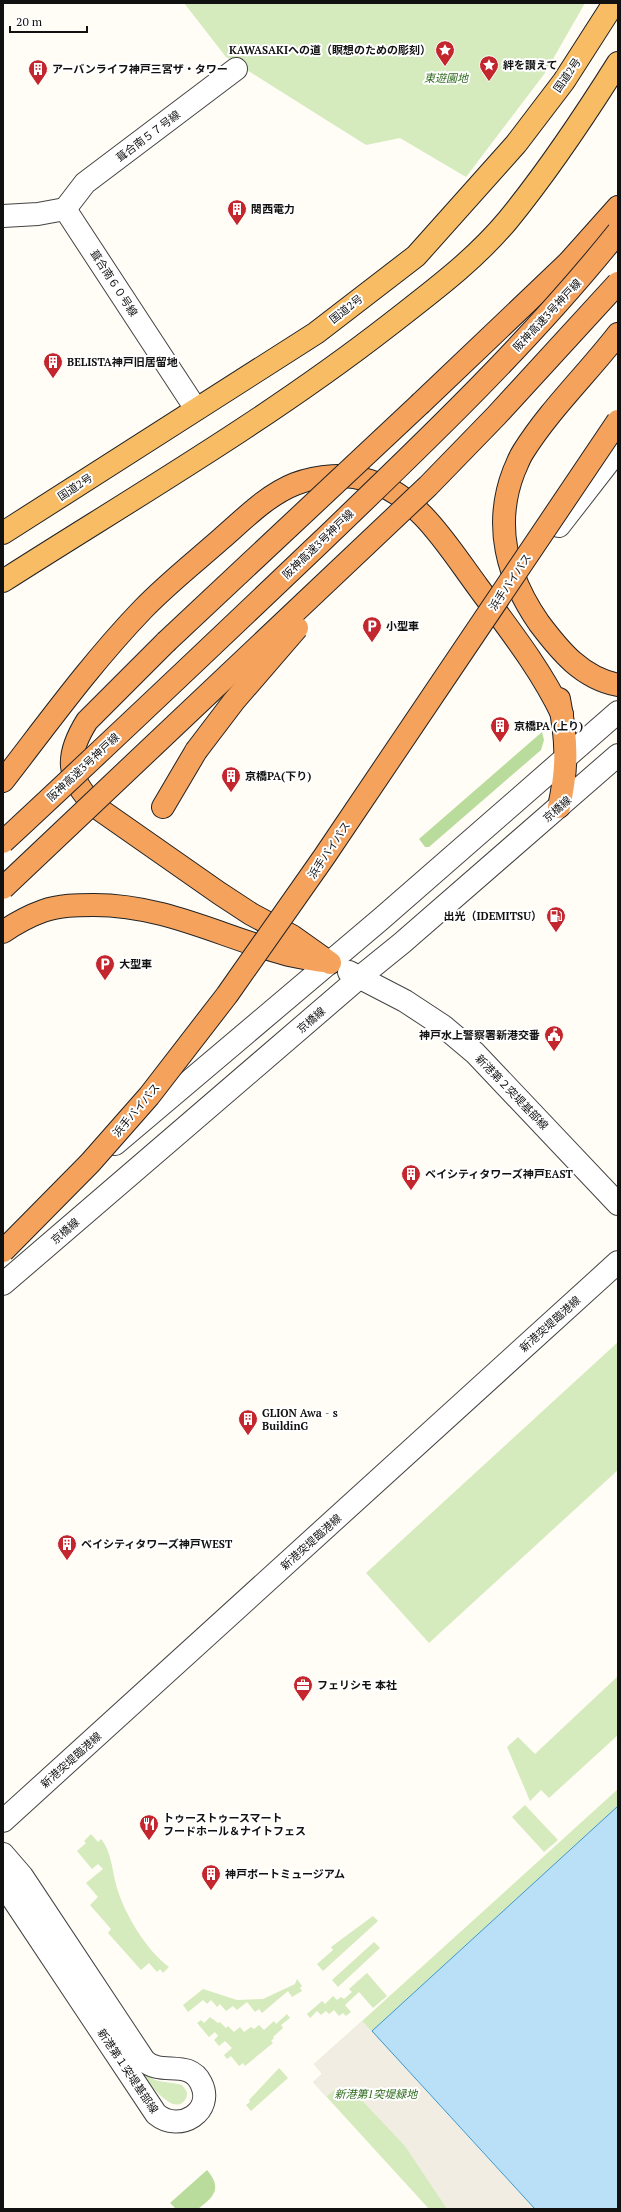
<svg xmlns="http://www.w3.org/2000/svg" width="621" height="2212" viewBox="0 0 621 2212" font-family="'PT Serif','Noto Sans JP',serif">
<style>
.green{fill:#d5ebbd}
.forest{fill:#b9dc9c}
.plaza{fill:#f1ede2}
.water{fill:#b9e0f7;stroke:#3f96cf}
.lines{fill:none;stroke-linecap:round;stroke-linejoin:round}
.minor-casing{stroke:#444;stroke-width:24}
.tertiary-casing{stroke:#444;stroke-width:24}
.trunk-casing{stroke:#222;stroke-width:24}
.motorway-casing{stroke:#222;stroke-width:24}
.minor{stroke:#fff;stroke-width:22}
.tertiary{stroke:#fff;stroke-width:22}
.trunk{stroke:#f7bc64;stroke-width:22}
.motorway{stroke:#f5a25d;stroke-width:22}
.motorway-bridge-casing{stroke:#222;stroke-width:24;stroke-linecap:butt}
.motorway-bridge{stroke:#f5a25d;stroke-width:22}
.labels{text-anchor:middle;dominant-baseline:central;stroke-width:4;stroke-linejoin:round;paint-order:stroke}
.poi-label{font-size:11px;font-weight:bold;fill:#111;stroke:#fff;text-anchor:start}
.street-label{font-size:11px;fill:#111;stroke:#fff}
.park-label{font-size:11px;font-style:italic;fill:#2f6b1f;stroke:#fff}
</style>
<rect width="100%" height="100%" fill="#fffdf5"/>
<g class="green">
<path d="M184,3H585L545,73L466,177L400,138L366,145L226,57Z"/>
<path d="M618,1342V1470L429,1643L366,1573Z"/>
<path d="M618,1676V1735L549,1798L541,1790L530,1801L507,1747L518,1737L535,1754Z"/>
<path d="M618,1789V1857L406,2069L362,2021Z"/>
<path d="M525,1805L558,1840L544,1852L512,1817Z"/>
<path d="M91,1834L98,1842L101,1839C112,1852 112,1872 117,1888C125,1915 147,1951 169,1967L163,1973L160,1969L157,1972L149,1963L141,1970L108,1933L111,1929L90,1905L98,1897L86,1883L103,1869L98,1864L92,1869L77,1851L86,1843L84,1841Z"/>
<path d="M373,1916L378,1921L323,1971L317,1964L333,1950L331,1947Z"/>
<path d="M374,1942L380,1948L338,1987L332,1980Z"/>
<path d="M367,1973L387,1996L373,2008L359,1992L345,2005L351,2012L346,2016L343,2013L339,2016L334,2010L329,2014L326,2011L321,2015L317,2011L310,2018L307,2014L322,2001L325,2004L333,1996L337,2000L341,1997L344,1999L352,1992L349,1989Z"/>
<path d="M297,1979L302,1986L300,1988L302,1991L292,1997L288,1991L262,2013L259,2009L255,2012L247,2002L237,2010L233,2006L226,2011L220,2004L217,2007L211,2000L207,2004L203,2000L188,2012L183,2005L203,1989L237,2000L263,1999L295,1984Z"/>
<path d="M287,2014L290,2018L281,2025L283,2028L273,2037L274,2038L271,2041L273,2043L245,2066L243,2063L239,2066L231,2056L227,2059L224,2055L232,2048L225,2041L219,2046L214,2040L218,2036L215,2032L209,2037L197,2023L201,2020L204,2023L210,2017L218,2023L220,2022L226,2028L228,2026L234,2032L240,2027L244,2032L251,2027L254,2029L259,2025L264,2030L274,2021L276,2024Z"/>
<path d="M362,2021L534,2209H429L313,2082L322,2074L314,2064Z"/>
<path d="M135,2062C153,2086 158,2079 182,2085L187,2092C187,2097 186,2100 182,2103C168,2113 141,2073 135,2062Z"/>
<path d="M279,2068L288,2078L251,2111L246,2105L250,2102L249,2100Z"/>
</g>
<g class="forest">
<path d="M542,732L544,740L541,750L429,847H425L419,839Z"/>
<path d="M207,2170C222,2188 215,2196 198,2209H176L170,2203Z"/>
</g>
<path class="plaza" d="M362,2021L534,2209H447L405,2146L352,2090L337,2088L326,2097L313,2082L322,2074L314,2064Z"/>
<path class="water" d="M618,1806V2209H535L372,2031Z"/>
<g class="lines">
<g class="minor-casing">
<g id="minor">
<path d="M65,209L85,183L236,69"/>
<path d="M3,1854L22,1876L144,2060C160,2077 189,2058 201,2083C215,2111 180,2134 156,2114L5,1887L3,1881"/>
</g>
</g>
<g class="tertiary-casing">
<g id="tertiary">
<path d="M3,216L38,214L65,209L196,409"/>
<path d="M559,526L618,450"/>
<path d="M349,972L405,1001L443,1026L475,1053L618,1204"/>
<path d="M115,1144L381,919L618,712"/>
<path d="M3,1284L360,977L402,943L618,755"/>
<path d="M3,1821L618,1262"/>
</g>
</g>
<g class="trunk-casing">
<g id="trunk">
<path d="M3,533L316,333L416,256L516,144L564,81L614,3"/>
<path d="M3,581C133,498 267,420 388,326C430,293 474,261 508,220C548,171 584,117 618,63"/>
</g>
</g>
<g class="motorway-casing">
<g id="motorway">
<path d="M618,334C587,374 550,409 523,452C519,458 517,465 514,471C493,525 507,577 539,623C560,651 582,678 618,685"/>
<path d="M421,403L568,263L618,207"/>
<path d="M166,642L87,721C65,756 66,778 96,807L219,893L251,914L292,936L330,963"/>
<path d="M3,781C48,723 91,663 143,609C167,584 195,562 221,539C243,520 267,495 295,484C318,475 346,473 370,481C419,496 449,548 478,587C508,628 540,668 562,714"/>
<path d="M163,807L196,751"/>
<path d="M559,807C568,766 567,741 559,699"/>
<path d="M3,932C16,923 29,916 43,911C60,905 77,905 94,905C163,905 218,935 282,953C295,957 310,959 323,961"/>
</g>
</g>
<use href="#minor" class="minor"/>
<use href="#tertiary" class="tertiary"/>
<use href="#trunk" class="trunk"/>
<use href="#motorway" class="motorway"/>
<g class="motorway-bridge-casing">
<g id="motorway-bridge">
<path d="M166,642L421,403"/>
<path d="M196,751L234,701L297,628"/>
<path d="M3,842C111,742 217,641 323,540C425,442 529,343 618,232"/>
<path d="M3,888L428,486L496,416L618,283"/>
<path d="M3,1251L90,1163L149,1096L227,995L324,857L618,421"/>
</g>
</g>
<use href="#motorway-bridge" class="motorway-bridge"/>
</g>
<defs>
<g id="sight-pin" transform="scale(1)"><path d="M0 17L-7.5 6A9.5 9.5 0 1 1 7.5 6Z" fill="#c4262e" stroke="#fff"/><path d="M0-6L1.8-2.2L6-1.7L2.9 1.2L3.7 5.4L0 3.3L-3.7 5.4L-2.9 1.2L-6-1.7L-1.8-2.2Z" fill="#fff"/></g>
<g id="building-pin" transform="scale(1)"><path d="M0 17L-7.5 6A9.5 9.5 0 1 1 7.5 6Z" fill="#c4262e" stroke="#fff"/><path d="M-4-6H4V6H1V3H-1V6H-4ZM-2.5-4.3h1.7v1.8h-1.7ZM.8-4.3h1.7v1.8H.8ZM-2.5-1h1.7V.8h-1.7ZM.8-1h1.7V.8H.8Z" fill="#fff"/></g>
<g id="parking-pin" transform="scale(1)"><path d="M0 17L-7.5 6A9.5 9.5 0 1 1 7.5 6Z" fill="#c4262e" stroke="#fff"/><path d="M-3.5-5.5H1a3.5 3.5 0 0 1 0 7H-1V5.5H-3.5ZM-1-3.4V-.6H.8a1.4 1.4 0 0 0 0-2.8Z" fill="#fff"/></g>
<g id="fuel-pin" transform="scale(1)"><path d="M0 17L-7.5 6A9.5 9.5 0 1 1 7.5 6Z" fill="#c4262e" stroke="#fff"/><path d="M-5.5-6h7V0h2V4h1.3V-2.5L3-4.5l.8-.8L6-3V5H2.5V1h-1V6h-7ZM-4.2-4.7v3.2H.2V-4.7Z" fill="#fff"/></g>
<g id="civic-pin" transform="scale(1)"><path d="M0 17L-7.5 6A9.5 9.5 0 1 1 7.5 6Z" fill="#c4262e" stroke="#fff"/><path d="M-.6-6.5H3V-4.5H.6V-3L4-1V1h2V6H-6V1h2V-1L-.6-3ZM-1.2 2.5V6h2.4V2.5Z" fill="#fff"/></g>
<g id="office-pin" transform="scale(1)"><path d="M0 17L-7.5 6A9.5 9.5 0 1 1 7.5 6Z" fill="#c4262e" stroke="#fff"/><path d="M-6-3h4V-5.5h4V-3h4V5H-6ZM-1-4.5V-3h2v-1.5ZM-6 0V1H6V0Z" fill="#fff"/></g>
<g id="restaurant-pin" transform="scale(1)"><path d="M0 17L-7.5 6A9.5 9.5 0 1 1 7.5 6Z" fill="#c4262e" stroke="#fff"/><path d="M-5-6h1v4h1v-4h1v4h1v-4h1v5L-1.5 .5V6h-2V.5L-5-1ZM5-6V6H3V1.5H1.5Q1.5-4 5-6Z" fill="#fff"/></g>
</defs>
<g fill-rule="evenodd">
<use href="#sight-pin" x="445" y="50"/>
<use href="#sight-pin" x="489" y="65"/>
<use href="#building-pin" x="38" y="69"/>
<use href="#building-pin" x="237" y="209"/>
<use href="#building-pin" x="53" y="362"/>
<use href="#parking-pin" x="372" y="626"/>
<use href="#building-pin" x="500" y="726"/>
<use href="#building-pin" x="231" y="776"/>
<use href="#fuel-pin" x="556" y="916"/>
<use href="#parking-pin" x="105" y="964"/>
<use href="#civic-pin" x="554" y="1035"/>
<use href="#building-pin" x="411" y="1174"/>
<use href="#building-pin" x="248" y="1419"/>
<use href="#building-pin" x="67" y="1544"/>
<use href="#office-pin" x="303" y="1685"/>
<use href="#restaurant-pin" x="149" y="1824"/>
<use href="#building-pin" x="211" y="1874"/>
</g>
<g class="labels">
<g class="poi-label">
<text x="431" y="50" text-anchor="end">KAWASAKIへの道（瞑想のための彫刻）</text>
<text x="503" y="65">絆を讃えて</text>
<text x="52" y="69">アーバンライフ神戸三宮ザ・タワー</text>
<text x="251" y="209">関西電力</text>
<text x="67" y="362">BELISTA神戸旧居留地</text>
<text x="386" y="626">小型車</text>
<text x="514" y="726">京橋PA (上り)</text>
<text x="245" y="776">京橋PA(下り)</text>
<text x="542" y="916" text-anchor="end">出光（IDEMITSU）</text>
<text x="119" y="964">大型車</text>
<text x="540" y="1035" text-anchor="end">神戸水上警察署新港交番</text>
<text x="425" y="1174">ベイシティタワーズ神戸EAST</text>
<text x="262" y="1413">GLION Awa‐s<tspan x="262" dy="13">BuildinG</tspan></text>
<text x="81" y="1544">ベイシティタワーズ神戸WEST</text>
<text x="317" y="1685">フェリシモ 本社</text>
<text x="163" y="1818">トゥーストゥースマート<tspan x="163" dy="13">フードホール＆ナイトフェス</tspan></text>
<text x="225" y="1874">神戸ポートミュージアム</text>
</g>
<g class="street-label">
<text transform="translate(567 75) rotate(-55)">国道2号</text>
<text transform="translate(148 136) rotate(-37)">葺合南５７号線</text>
<text transform="translate(114 283) rotate(57)">葺合南６０号線</text>
<text transform="translate(346 309) rotate(-38)">国道2号</text>
<text transform="translate(547 315) rotate(-47)">阪神高速3号神戸線</text>
<text transform="translate(75 487) rotate(-33)">国道2号</text>
<text transform="translate(318 544) rotate(-44)">阪神高速3号神戸線</text>
<text transform="translate(510 582) rotate(-56)">浜手バイパス</text>
<text transform="translate(83 767) rotate(-43)">阪神高速3号神戸線</text>
<text transform="translate(557 809) rotate(-41)">京橋線</text>
<text transform="translate(329 850) rotate(-56)">浜手バイパス</text>
<text transform="translate(311 1020) rotate(-41)">京橋線</text>
<text transform="translate(512 1092) rotate(46)">新港第２突堤基部線</text>
<text transform="translate(136 1110) rotate(-50)">浜手バイパス</text>
<text transform="translate(65 1231) rotate(-41)">京橋線</text>
<text transform="translate(550 1324) rotate(-42)">新港突堤臨港線</text>
<text transform="translate(311 1542) rotate(-42)">新港突堤臨港線</text>
<text transform="translate(71 1760) rotate(-42)">新港突堤臨港線</text>
<text transform="translate(128 2071) rotate(56)">新港第１突堤基部線</text>
</g>
<g class="park-label">
<text x="446" y="78">東遊園地</text>
<text x="376" y="2094">新港第1突堤緑地</text>
</g>
</g>
<rect width="621" height="2212" fill="none" stroke="#111111" stroke-width="8"/>
<path d="M10 26v6h77v-6" fill="none" stroke="#111111" stroke-width="2"/>
<text x="16" y="26" font-size="12" fill="#111111" stroke="#ffffff" stroke-width="3" paint-order="stroke">20 m</text>
</svg>
